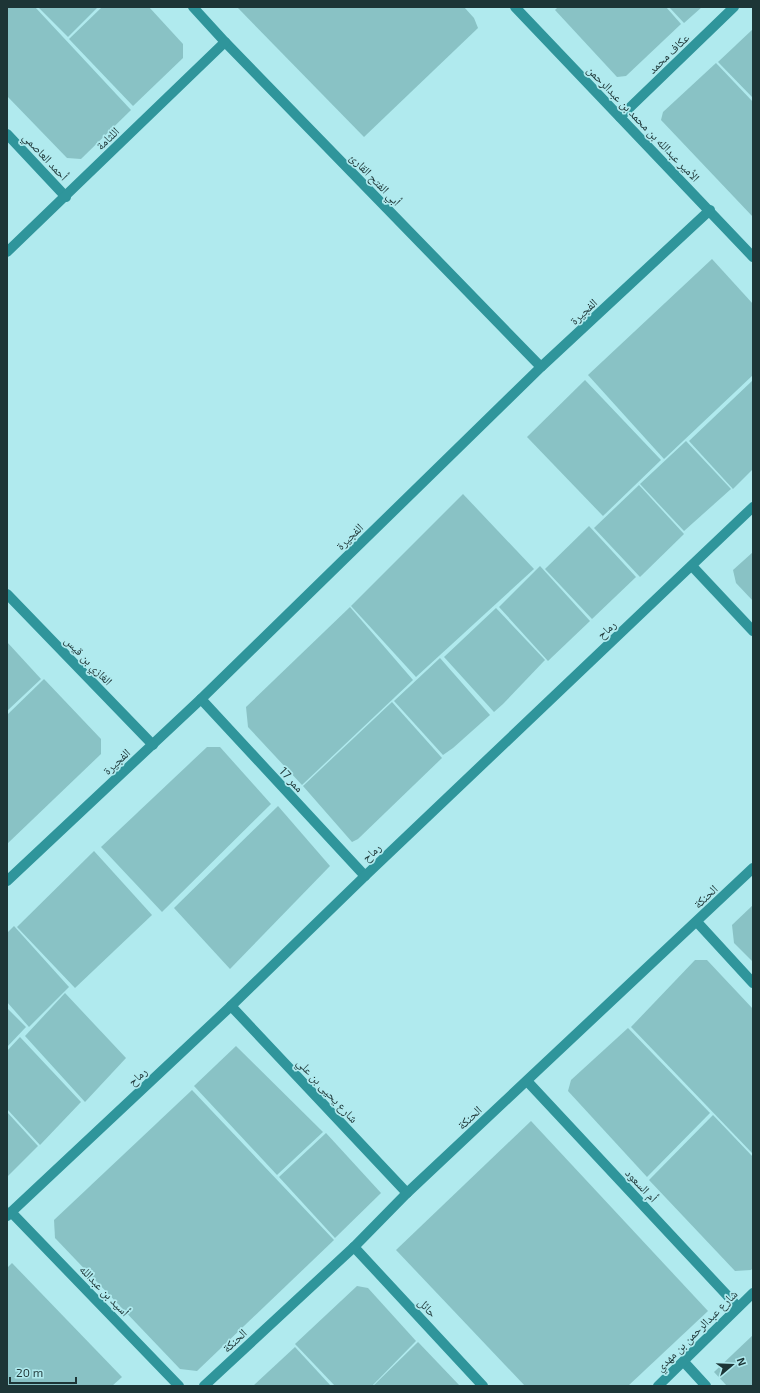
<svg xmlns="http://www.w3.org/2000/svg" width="760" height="1393" viewBox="0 0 760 1393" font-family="'Exo 2','Noto Naskh Arabic',sans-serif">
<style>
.building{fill:#89c2c5}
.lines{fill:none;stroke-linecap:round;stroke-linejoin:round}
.minor{stroke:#2f959b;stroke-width:10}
.labels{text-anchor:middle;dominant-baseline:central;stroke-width:3.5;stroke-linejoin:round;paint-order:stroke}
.street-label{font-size:12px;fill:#1d3536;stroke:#b0eaee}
</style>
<rect width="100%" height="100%" fill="#b0eaee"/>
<g class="building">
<path d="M7,7H35L131,110L81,159L67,158L7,96Z"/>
<path d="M38,7H98L68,37Z"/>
<path d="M102,7H149L183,44V58L133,106L69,39Z"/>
<path d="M237,7H464L474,18L478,28L364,137Z"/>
<path d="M558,7H666L681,24L626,76L617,77L555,10Z"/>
<path d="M669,7H702L684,23Z"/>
<path d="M753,29V98L718,62Z"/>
<path d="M716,63L753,102V217L661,120L663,112Z"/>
<path d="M712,259L753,304V375L664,459L588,375Z"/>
<path d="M585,380L661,460L603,516L527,437Z"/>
<path d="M753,380V469L733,489L689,441Z"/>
<path d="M686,441L731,489L684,531L640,484Z"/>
<path d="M639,485L684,534L640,577L594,528Z"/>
<path d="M463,494L534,569L416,677L351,606Z"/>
<path d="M589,526L636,577L592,619L545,569Z"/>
<path d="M753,552V601L736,583L733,570Z"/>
<path d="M540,566L590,621L548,661L499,607Z"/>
<path d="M350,607L413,680L302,785L248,727L246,707Z"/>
<path d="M496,608L545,660L503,704L494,712L444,657Z"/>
<path d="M7,642L41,679L7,711Z"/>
<path d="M440,658L490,715L453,748L443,755L394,701Z"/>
<path d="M44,679L101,739V754L7,844V715Z"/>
<path d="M392,702L442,758L358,839L352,842L303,786Z"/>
<path d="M207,747H220L271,804L162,912L101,847Z"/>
<path d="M278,806L330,866L230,969L174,908Z"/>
<path d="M94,851L152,915L75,988L17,927Z"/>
<path d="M753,905V962L734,943L732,925Z"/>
<path d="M14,926L69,987L29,1027L7,1002V933Z"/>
<path d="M695,960H707L753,1009V1154L631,1027Z"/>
<path d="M65,993L126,1058L85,1102L25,1036Z"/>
<path d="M7,1008L26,1027L7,1047Z"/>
<path d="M628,1028L710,1113L647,1177L568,1091L571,1080Z"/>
<path d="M20,1037L81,1102L40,1145L7,1109V1051Z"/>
<path d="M236,1046L323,1132L277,1175L194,1086Z"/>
<path d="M192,1090L334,1240L197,1371L180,1369L55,1238L54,1220Z"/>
<path d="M7,1112L38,1146L7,1177Z"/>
<path d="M713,1115L753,1157V1268L751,1270L735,1271L649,1180Z"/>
<path d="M531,1121L708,1311L628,1386H525L396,1250Z"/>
<path d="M326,1133L381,1193L335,1238L279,1177Z"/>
<path d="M12,1263L122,1377L112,1386H7V1268Z"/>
<path d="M357,1286L368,1288L416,1341L372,1386H335L295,1344Z"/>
<path d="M753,1335V1386H727L714,1372Z"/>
<path d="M418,1342L460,1386H373Z"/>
<path d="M295,1347L331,1386H253Z"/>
</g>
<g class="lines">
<g class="minor">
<path d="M193,7L225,42L541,367"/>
<path d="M515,7L753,257"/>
<path d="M620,117L734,7"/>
<path d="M7,134L66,197"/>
<path d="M7,252L225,42"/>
<path d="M692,566L753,631"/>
<path d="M7,594L153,745"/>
<path d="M201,699L365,876"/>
<path d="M7,881L201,699L541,367L710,210"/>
<path d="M697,922L753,983"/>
<path d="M231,1006L407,1193"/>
<path d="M527,1081L738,1307"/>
<path d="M11,1212L179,1386"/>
<path d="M7,1216L231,1006L365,876L753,507"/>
<path d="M354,1247L483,1386"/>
<path d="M684,1362L706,1386"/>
<path d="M204,1386L354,1247L407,1193L753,868"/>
<path d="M658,1386L753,1293"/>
</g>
</g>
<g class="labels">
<g class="street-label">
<text transform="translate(668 53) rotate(-44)">عكاف محمد</text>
<text transform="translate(644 123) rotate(46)">الأمير عبدالله بن محمد بن عبدالرحمن</text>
<text transform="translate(107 138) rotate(-44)">اللثامة</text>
<text transform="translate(46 156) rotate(47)">أحمد العاصمي</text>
<text transform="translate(376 179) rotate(46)">أبي الفتح القارئ</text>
<text transform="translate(583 311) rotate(-43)">الفجيرة</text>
<text transform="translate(349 536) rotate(-44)">الفجيرة</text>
<text transform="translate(606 629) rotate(-43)">رماح</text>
<text transform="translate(89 660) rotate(46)">الغازي بن قيس</text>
<text transform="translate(116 761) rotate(-43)">الفجيرة</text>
<text transform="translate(292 779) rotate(47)">ممر 17</text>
<text transform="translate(371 852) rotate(-43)">رماح</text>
<text transform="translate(705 896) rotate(-44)">الحنكة</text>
<text transform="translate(137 1076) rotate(-43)">رماح</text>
<text transform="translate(328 1090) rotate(47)">شارع يحيى بن علي</text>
<text transform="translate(469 1117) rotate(-43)">الحنكة</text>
<text transform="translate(642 1185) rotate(47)">أم السعود</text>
<text transform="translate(105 1290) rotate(46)">أسيد بن عبدالله</text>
<text transform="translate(428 1307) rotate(47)">حائل</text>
<text transform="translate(696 1330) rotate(-45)">شارع عبدالرحمن بن مهدي</text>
<text transform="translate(234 1340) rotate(-43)">الحنكة</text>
</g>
</g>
<rect width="760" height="1393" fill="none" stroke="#1d3536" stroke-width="16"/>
<g transform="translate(732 1365) rotate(71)" stroke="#b0eaee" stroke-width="3" paint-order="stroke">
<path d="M0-3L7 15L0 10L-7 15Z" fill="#1d3536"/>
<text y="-6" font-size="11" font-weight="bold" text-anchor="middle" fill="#1d3536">N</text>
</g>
<path d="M10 1377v6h66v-6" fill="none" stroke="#1d3536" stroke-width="2"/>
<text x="16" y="1377" font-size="12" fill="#1d3536" stroke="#b0eaee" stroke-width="3" paint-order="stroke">20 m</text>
</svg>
